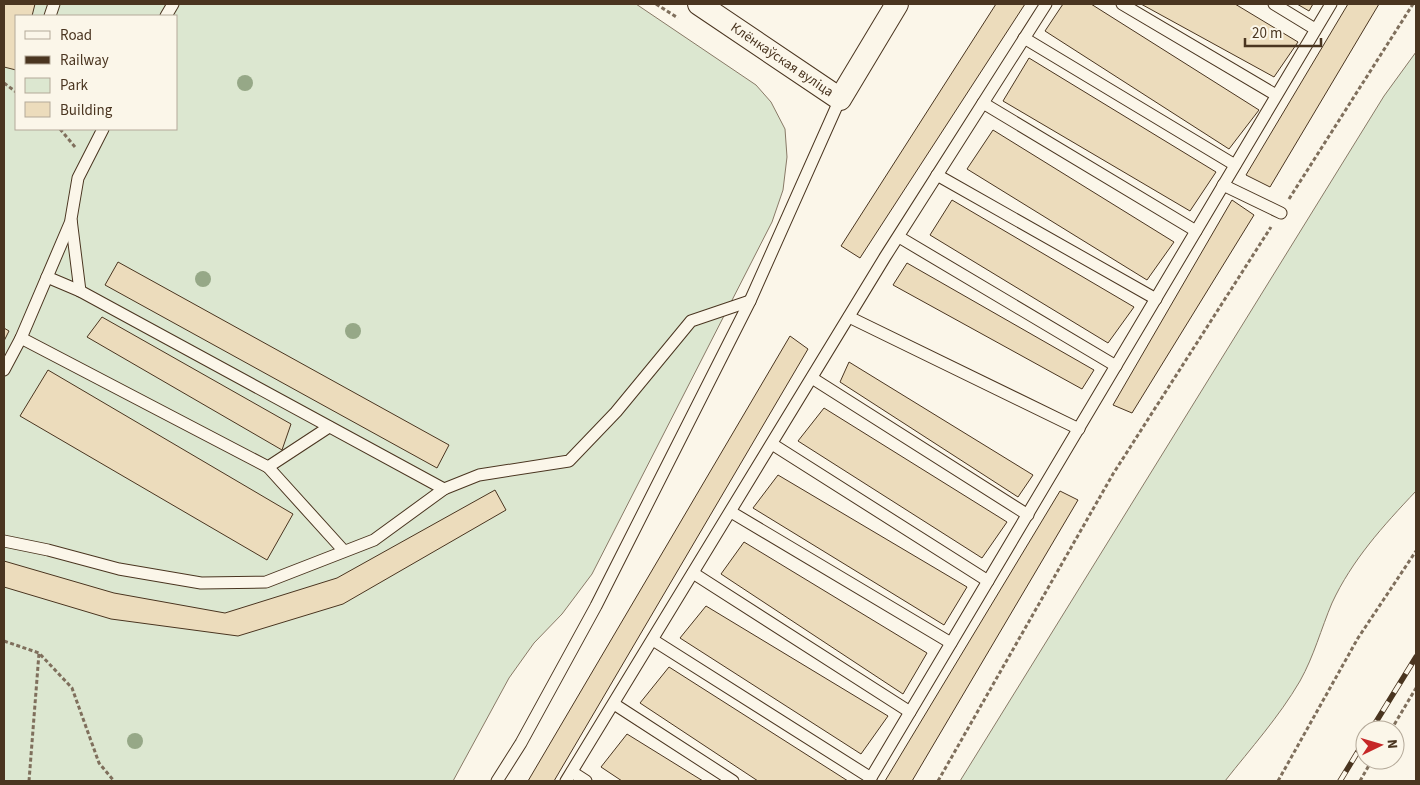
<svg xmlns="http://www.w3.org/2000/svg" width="1420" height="785" viewBox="0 0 1420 785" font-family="'Source Sans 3',sans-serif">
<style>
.green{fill:#dce7d0;stroke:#887966;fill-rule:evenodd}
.building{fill:#ecdcbc;stroke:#4a3520}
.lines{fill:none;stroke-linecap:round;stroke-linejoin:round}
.lane-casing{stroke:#4a3520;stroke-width:13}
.street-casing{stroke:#4a3520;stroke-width:24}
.path{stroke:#7f6f5c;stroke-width:3;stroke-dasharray:4 2.5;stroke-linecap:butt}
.lane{stroke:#fbf6e9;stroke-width:11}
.street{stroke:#fbf6e9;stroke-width:22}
.rail-casing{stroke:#4a3520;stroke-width:5.5}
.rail{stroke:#fbf6e9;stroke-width:4;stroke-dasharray:11;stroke-linecap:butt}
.tree{fill:#96a887}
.labels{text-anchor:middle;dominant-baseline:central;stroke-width:4;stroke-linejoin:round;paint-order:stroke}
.street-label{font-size:14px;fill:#4a3520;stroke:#fbf6e9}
</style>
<rect width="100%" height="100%" fill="#fbf6e9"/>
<g class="green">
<path d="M4,4H636L756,85L771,102L785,129L787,157L783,190L772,222L592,574L562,614L534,643L509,678L453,781H4ZM16,16H176V129H16Z"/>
<path d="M1416,52V491C1383,526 1352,560 1332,603C1321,629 1314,656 1300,681C1279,717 1251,748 1225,781H960L1384,96Z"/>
</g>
<g class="building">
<path d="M4,4H35L32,16H16V70L4,67Z"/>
<path d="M996,4H1025L860,258L841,246Z"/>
<path d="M1063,4H1091L1259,110L1229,149L1045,31Z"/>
<path d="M1141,4H1235L1298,42L1274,77Z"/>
<path d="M1297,4H1313L1309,11Z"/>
<path d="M1348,4H1379L1270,187L1246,175Z"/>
<path d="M1029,58L1216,172L1190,211L1003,101Z"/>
<path d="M993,130L1174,242L1147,280L967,169Z"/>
<path d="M952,200L1134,307L1108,343L930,235Z"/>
<path d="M1232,200L1254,215L1132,413L1113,405Z"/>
<path d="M118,262L449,445L437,468L105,285Z"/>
<path d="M907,263L1094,370L1082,389L893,285Z"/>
<path d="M102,317L291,424L282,450L87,337Z"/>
<path d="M4,328L9,331L4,341Z"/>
<path d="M790,336L808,349L554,781H528Z"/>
<path d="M849,362L1033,475L1018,497L840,382Z"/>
<path d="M48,370L293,514L267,560L20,416Z"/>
<path d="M824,408L1007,522L982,558L798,441Z"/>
<path d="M778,475L967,587L944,625L753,508Z"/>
<path d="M495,490L506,510L343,604L238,636L111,619L4,587V561L114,593L225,613L337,578Z"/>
<path d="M1060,491L1078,500L912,781H885Z"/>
<path d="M744,542L927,653L903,694L721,574Z"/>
<path d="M706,606L888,716L861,754L680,638Z"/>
<path d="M669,667L848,781H758L640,703Z"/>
<path d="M627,734L703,781H622L601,767Z"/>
</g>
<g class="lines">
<g class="lane-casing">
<g id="lane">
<path d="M1122,4L1276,95"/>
<path d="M1274,4L1315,29"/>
<path d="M50,16L54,4"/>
<path d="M166,16L173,4"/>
<path d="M1024,38L1235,165"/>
<path d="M983,103L1196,231"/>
<path d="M937,175L1156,299"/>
<path d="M1223,185L1281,213"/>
<path d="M899,237L1116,366"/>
<path d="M47,277L80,291L444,489"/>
<path d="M80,291L71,219L78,178L103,129"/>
<path d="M849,317L1079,429"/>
<path d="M21,338L268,467L329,427"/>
<path d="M4,370L21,338L71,221"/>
<path d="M812,378L1028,515"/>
<path d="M772,444L988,581"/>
<path d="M268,467L344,551"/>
<path d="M731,512L951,643"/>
<path d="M4,541L48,550L119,569L201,583L266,582L374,540L444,489L479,475L569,461L616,412L691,321L750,301"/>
<path d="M693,573L910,712"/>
<path d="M653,640L871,778"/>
<path d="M614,704L733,781"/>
<path d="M572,772L586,781"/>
<path d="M497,781L521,743L596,606L750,301L840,99"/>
<path d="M566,781L885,257L1046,4"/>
<path d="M869,781L1331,4"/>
</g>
</g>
<g class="street-casing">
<path id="street" d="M699,4L840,99L897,4"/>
</g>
<g class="path">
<path d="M656,4L678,18"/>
<path d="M4,83L16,92"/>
<path d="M60,129L75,147"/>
<path d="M1289,199L1413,4"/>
<path d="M4,641L39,653L72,688L99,763L114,781"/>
<path d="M1391,730L1416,688"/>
<path d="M29,781L39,653"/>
<path d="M938,781L1113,474L1271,227"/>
<path d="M1278,781L1358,638L1416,551"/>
<path d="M1360,781L1372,760"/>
</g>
<use href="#lane" class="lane"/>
<use href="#street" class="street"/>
<g class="rail-casing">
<g id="rail">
<path d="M1371,730L1416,657"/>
<path d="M1340,781L1365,740"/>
</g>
</g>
<use href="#rail" class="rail"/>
</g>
<g class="tree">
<circle cx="245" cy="83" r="8"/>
<circle cx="203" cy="279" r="8"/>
<circle cx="353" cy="331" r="8"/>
<circle cx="135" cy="741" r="8"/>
</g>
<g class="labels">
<g class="street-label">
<text transform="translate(782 60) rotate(34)">Клёнкаўская вуліца</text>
</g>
</g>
<rect width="1420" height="785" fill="none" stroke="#4a3520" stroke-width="10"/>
<rect x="15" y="15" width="162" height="115" fill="#fbf6e9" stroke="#b4a999"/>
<rect x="25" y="31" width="25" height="8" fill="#fbf6e9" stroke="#b4a999"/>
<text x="60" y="40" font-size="15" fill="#4a3520">Road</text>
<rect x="25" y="56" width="25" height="8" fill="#4a3520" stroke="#b4a999"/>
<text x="60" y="65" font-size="15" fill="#4a3520">Railway</text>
<rect x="25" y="78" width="25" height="15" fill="#dce7d0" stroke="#b4a999"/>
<text x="60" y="90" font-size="15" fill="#4a3520">Park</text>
<rect x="25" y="102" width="25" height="15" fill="#ecdcbc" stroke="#b4a999"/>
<text x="60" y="115" font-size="15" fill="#4a3520">Building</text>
<g transform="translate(1380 745) rotate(85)"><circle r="24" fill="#fbf6e9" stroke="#b4a999"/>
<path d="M0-4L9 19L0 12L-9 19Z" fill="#c62828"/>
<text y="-8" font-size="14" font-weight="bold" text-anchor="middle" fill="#4a3520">N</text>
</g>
<path d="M1245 38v8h76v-8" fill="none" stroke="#4a3520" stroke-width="2.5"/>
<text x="1252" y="38" font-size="15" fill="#4a3520" stroke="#fbf6e9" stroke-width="4" paint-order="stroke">20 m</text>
</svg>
